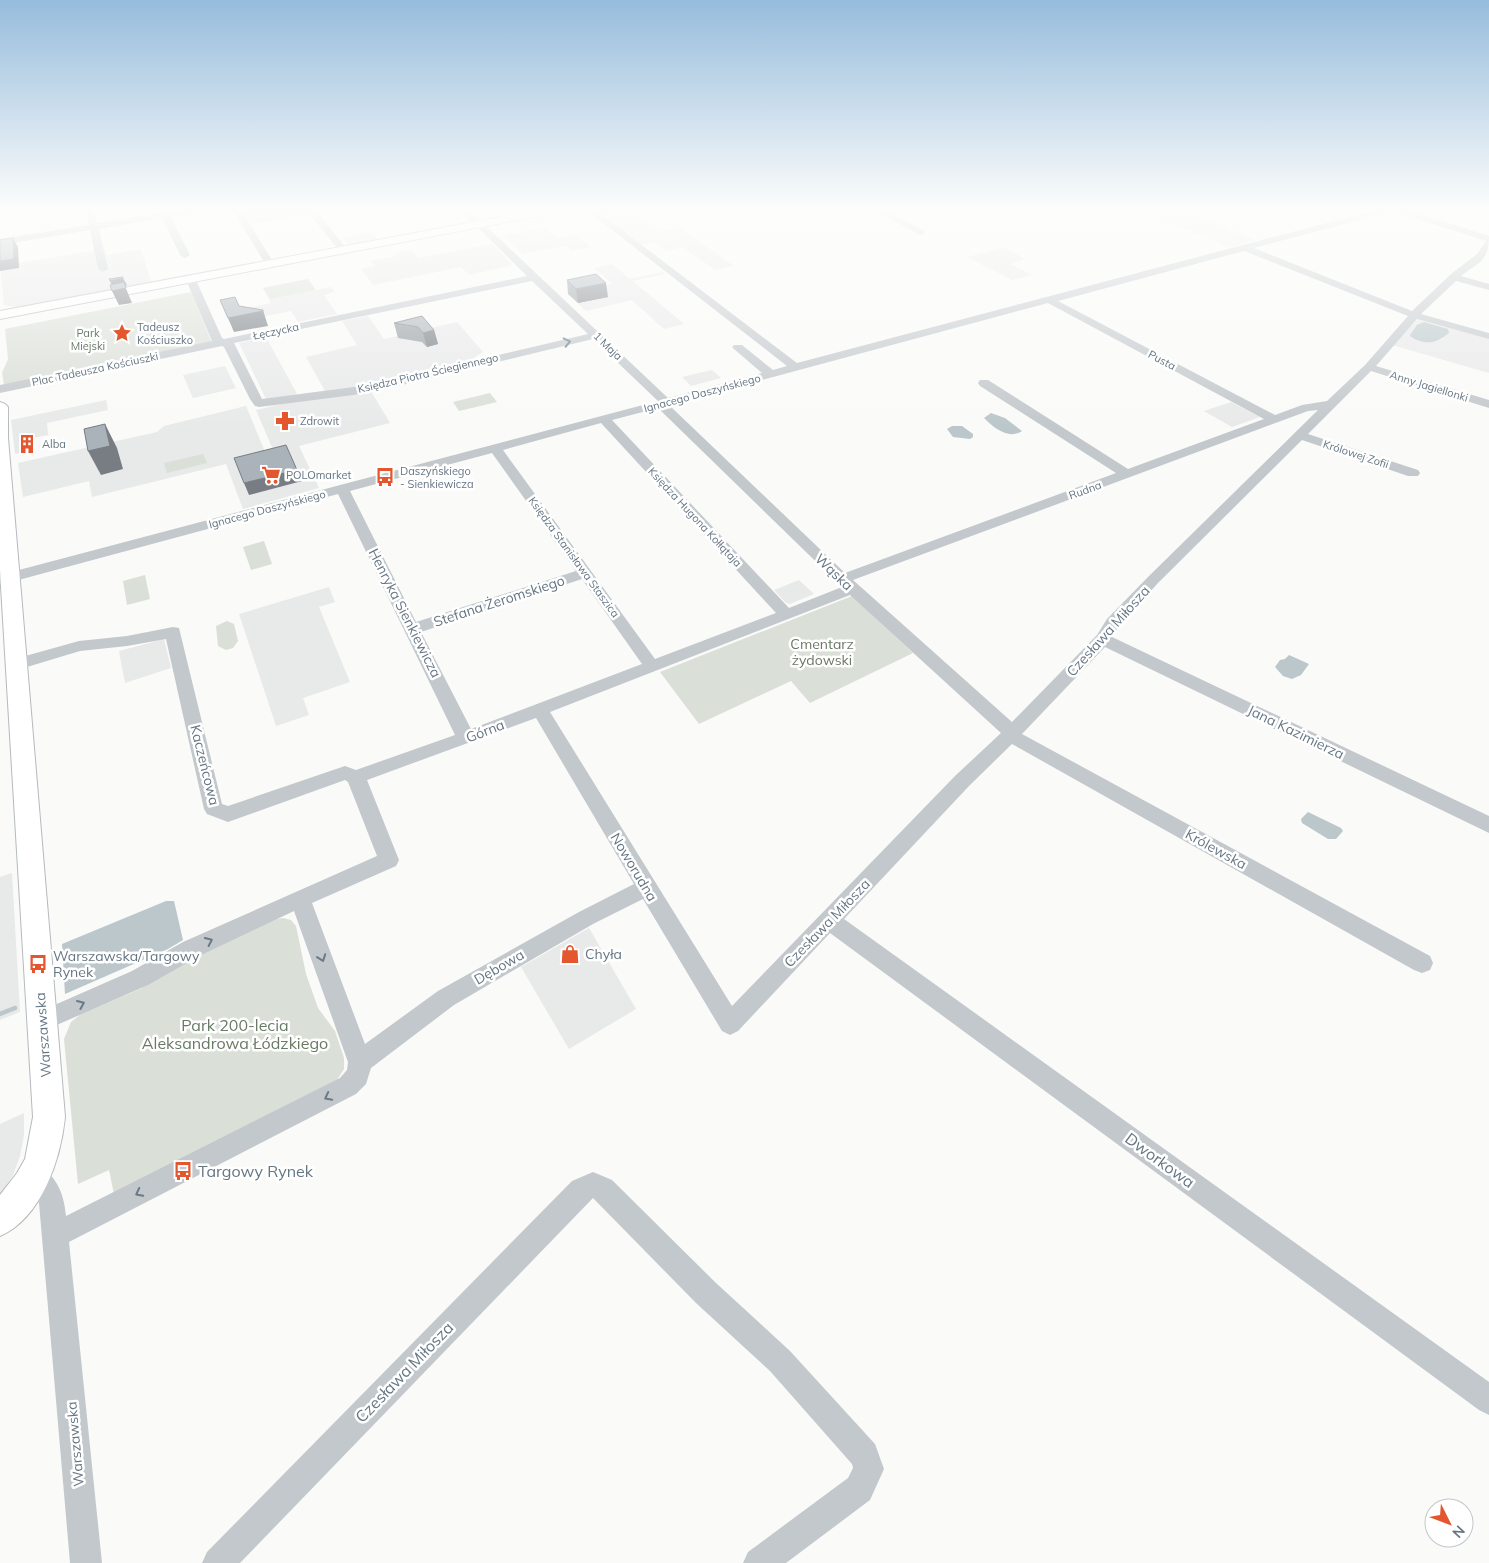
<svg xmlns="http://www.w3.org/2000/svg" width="1489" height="1563" viewBox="0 0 1489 1563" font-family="Mulish,sans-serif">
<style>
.built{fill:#e8e9e9}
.green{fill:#dadfd7}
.water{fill:#bbc7cb}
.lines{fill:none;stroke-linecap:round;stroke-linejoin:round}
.stream{stroke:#bbc7cb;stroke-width:4.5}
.major-casing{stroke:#b5babe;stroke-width:2}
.minor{fill:#c3c8cc;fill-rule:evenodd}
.major{fill:#fff;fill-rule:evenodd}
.wall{fill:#929a9f}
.shaded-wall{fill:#777d82}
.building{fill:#aab3b9;stroke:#777d82}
.oneway{stroke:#6a7a87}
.labels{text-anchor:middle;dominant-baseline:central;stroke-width:5;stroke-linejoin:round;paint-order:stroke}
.far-poi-label{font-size:11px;fill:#657683;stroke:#fff;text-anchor:start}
.far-street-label{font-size:11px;fill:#657683;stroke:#fff}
.far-park-label{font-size:11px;fill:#687a64;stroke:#fff}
.street-label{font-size:14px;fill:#657683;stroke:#fff}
.park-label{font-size:14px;fill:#687a64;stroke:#fff}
.poi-label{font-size:14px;fill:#657683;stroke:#fff;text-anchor:start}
.near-park-label{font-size:16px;fill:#687a64;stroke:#fff}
.near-street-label{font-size:16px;fill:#657683;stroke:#fff}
.near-poi-label{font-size:16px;fill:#657683;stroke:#fff;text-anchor:start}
</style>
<rect width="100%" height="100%" fill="#fafaf8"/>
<g class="built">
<path d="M596,208H629L661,232L680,228L734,266L715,270L683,247L666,251L655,242L642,245L594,209Z"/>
<path d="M1135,208H1176L1256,240L1229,247Z"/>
<path d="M545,228L558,238L576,234L591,247L572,251L566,246L523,254L503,236Z"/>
<path d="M371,232L379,241L350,246L342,238Z"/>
<path d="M492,244L513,265L469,275L461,267L373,285L361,269L374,266L371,261L397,256L395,253L411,250L419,258Z"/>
<path d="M1004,247L1025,259L1011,264L1032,275L1012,280L967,257Z"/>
<path d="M105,249L107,255L141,249L152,284L19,308L4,305L0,266Z"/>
<path d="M612,264L630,279L662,272L665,274L633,281L684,324L664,329L632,300L586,311L568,294L612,284L594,268Z"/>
<path d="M308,279L316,290L331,287L335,292L324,295L337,314L298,322L291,311L230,323L225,313L271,303L263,288Z"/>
<path d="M368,316L384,339L457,322L483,352L471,360L367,386L325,391L306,357L357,345L342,321Z"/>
<path d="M1419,320L1489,338V373L1392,345L1416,321Z"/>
<path d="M266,337L297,394L275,400L266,399L239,343Z"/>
<path d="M225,366L236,388L193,398L183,375Z"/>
<path d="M712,370L721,378L691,386L682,377Z"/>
<path d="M372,393L390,423L299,446L319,488L243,509L226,464L92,497L89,481L23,497L18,463L157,432L164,426L246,406L266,454L274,452L256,410L298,400Z"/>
<path d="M106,400L108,410L47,423L48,435L33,438L34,450L15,454L11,420Z"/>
<path d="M1231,402L1260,417L1232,427L1204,411Z"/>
<path d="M799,580L814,594L790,604L786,603L774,590Z"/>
<path d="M329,587L335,602L319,607L350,682L303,698L309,715L276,726L239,614Z"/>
<path d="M164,639L171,668L125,683L119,651Z"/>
<path d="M12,873L20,1012L0,1020V877Z"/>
<path d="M589,928L636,1009L569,1049L521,967Z"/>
<path d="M24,1113V1135L20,1156L13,1175L0,1195V1124Z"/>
</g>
<g class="green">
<path d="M242,208H304L308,214L252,224Z"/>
<path d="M308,279L315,290L270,299L263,288Z"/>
<path d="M191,292L212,343L4,385L2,373L8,359L5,329Z"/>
<path d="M490,393L497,402L459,411L453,402Z"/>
<path d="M203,454L207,463L167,473L164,463Z"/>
<path d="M264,541L272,564L251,570L243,547Z"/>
<path d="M145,575L150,599L127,605L123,581Z"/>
<path d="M852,596L913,653L810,703L791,681L699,724L660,672Z"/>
<path d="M227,621L234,624L238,641L233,648L226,650L218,646L216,626Z"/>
<path d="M283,918L291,920L296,926L306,974L318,1008L335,1031L344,1058V1069L337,1080L114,1194L109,1170L78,1184L64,1039L71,1022L81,1014L140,989L198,955L277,919Z"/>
</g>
<g class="water">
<path d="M1424,322L1448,329L1449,333C1436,343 1427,346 1411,337L1410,335L1417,325Z"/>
<path d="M991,413L1005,418L1022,431C1009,440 994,428 984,418Z"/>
<path d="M952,426H962L973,434V437L970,439L953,437L947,429Z"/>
<path d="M1289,655L1309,664L1301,675L1292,679L1283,676L1275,667L1280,660L1285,659Z"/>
<path d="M1308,812L1341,828L1343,831L1336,839H1328L1302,823L1301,819Z"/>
<path d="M166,901H174L183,940L168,949L65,994L62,944Z"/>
</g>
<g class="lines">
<path class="stream" d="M0,1014L15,1008"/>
<g class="major-casing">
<g id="major">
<path d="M548,208H571L565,211L0,319V311Z"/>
<path d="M0,402L5,404L8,407V438L65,1117C61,1158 42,1218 0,1236V1195L17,1173L25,1159L33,1117L0,570Z"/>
</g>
</g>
<g class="minor">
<path d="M84,208H92L97,223L160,213L158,208H166L168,212L192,208H212L208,211L171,217L190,255L185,258L180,255L162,218L99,229L108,269L103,272L98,269L90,230L0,245V239L89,225Z"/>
<path d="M232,208H240L275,265L273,267H267Z"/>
<path d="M305,208H314L347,249V253H341Z"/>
<path d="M458,208H467L668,398L762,373L734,349L732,347L734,345H742L773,370L787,366L584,208H593L797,363L1383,208H1403L1489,236C1489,261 1479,262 1461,276L1489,284V290L1456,281L1421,314L1489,333V339L1417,319L1376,366L1489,400V408L1371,371L1308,434L1418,470L1420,473L1418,476H1408L1302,440L1158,583L1119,626L1112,637L1489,816V833L1105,647L1022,734L1430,956L1433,963L1430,970L1422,973L1414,970L1012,744L969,786L844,919L1489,1382V1415L1479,1410L830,933L738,1031L730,1035L722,1031L643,899L593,924L454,1005L371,1068L366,1084L356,1094L69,1242L102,1563H70L39,1203C34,1192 26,1188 21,1177L25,1168L34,1164C56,1173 64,1193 66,1216L340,1078L347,1070L348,1062L294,911L199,956L148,985L50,1028L42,1032L34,1028L31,1021L34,1014L132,971L183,942L377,856L348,782L345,780L228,822L207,814L204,809L166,639L127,646L80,651L17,670L11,668L9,664L11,660L79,641L127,636L173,627L179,628L222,804L228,806L345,766L356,770L455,735L338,494L0,585V575L658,401L593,339L369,393L259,407L255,406L250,399L224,347L222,346L0,393V385L212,341L186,280L191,277L196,280L222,338L224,339L527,276ZM1393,211L1486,241L1477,254L1451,274L1412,311L1254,248ZM1244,251L1408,316L1365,365L1327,401L1302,405L1275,415L1058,301ZM532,281L588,334L369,385L262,399L234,343ZM1048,303L1264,419L1128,469L988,380H980L978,383L980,386L1116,473L845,573L669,405ZM658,408L842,587L789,608L612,420ZM1318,410L1148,577L1107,619L1097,635L1012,722L853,580L1308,411ZM601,423L776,613L655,659L503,450ZM492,453L576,571L416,622L350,491ZM582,579L642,664L471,729L421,632ZM850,595L1001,733L955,776L732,1006L550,712ZM536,718L634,884L579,912L438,991L365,1044L312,903L396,866L399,860L367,780Z"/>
<path d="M871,208H881L926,232L921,235L918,234Z"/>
<path d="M593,1172L612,1180L716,1283L790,1351L875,1444L884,1469L870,1500L786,1563H743L748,1552L848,1478L853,1468L852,1464L770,1371L696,1303L593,1198L240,1563H202L207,1552L572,1181Z"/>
</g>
<use href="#major" class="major"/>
</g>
<g class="wall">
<path d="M567,280L608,297L578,303L568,294Z"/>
<path d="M394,323L434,330L438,344L427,347L422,342L398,338Z"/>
</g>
<g class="shaded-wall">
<path d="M13,238L18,247L19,268L0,271V261Z"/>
<path d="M123,278L127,285L125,286L132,303L119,305L112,291L113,288L110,281Z"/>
<path d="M606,283L608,297L578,303L576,289Z"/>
<path d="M263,310L268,326L234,332L228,318Z"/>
<path d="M434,330L438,344L427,347L423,333Z"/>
<path d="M105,424L117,448L123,469L101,475L88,451Z"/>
<path d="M297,470L302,481L249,495L244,483Z"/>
</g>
<g class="building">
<path d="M13,238L14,259L0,261V240Z"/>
<path d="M596,274L606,283L576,289L567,280Z"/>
<path d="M123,277V278L110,281L109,279Z"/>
<path d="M124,282L126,288L112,291L110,285Z"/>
<path d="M235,297L239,306L263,310V311L228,318L220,300Z"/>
<path d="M422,316L434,330L423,333L418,327L394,323Z"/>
<path d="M105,424L110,446L88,451L84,429Z"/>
<path d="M286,445L297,470L244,483L234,458Z"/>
</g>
<defs><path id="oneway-chevron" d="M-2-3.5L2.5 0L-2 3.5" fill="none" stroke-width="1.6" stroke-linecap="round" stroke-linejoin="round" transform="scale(1.25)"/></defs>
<g class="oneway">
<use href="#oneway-chevron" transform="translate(567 342) rotate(-13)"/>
<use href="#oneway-chevron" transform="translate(209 941) rotate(-25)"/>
<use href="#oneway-chevron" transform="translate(322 958) rotate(70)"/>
<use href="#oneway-chevron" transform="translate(81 1004) rotate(-23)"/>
<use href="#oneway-chevron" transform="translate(328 1097) rotate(153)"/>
<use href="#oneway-chevron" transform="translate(139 1193) rotate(153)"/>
</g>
<linearGradient id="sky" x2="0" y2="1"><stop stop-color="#96bcdc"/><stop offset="0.49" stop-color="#fdfdfc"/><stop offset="1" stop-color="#fdfdfc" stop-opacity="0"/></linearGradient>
<rect width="1489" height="427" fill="url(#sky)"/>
<defs>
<g id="sight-bare" transform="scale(1.5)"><path d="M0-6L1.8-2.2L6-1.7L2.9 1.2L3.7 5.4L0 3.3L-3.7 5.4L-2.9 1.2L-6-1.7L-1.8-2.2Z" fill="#e4572e" stroke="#fff" stroke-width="2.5" paint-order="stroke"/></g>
<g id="pharmacy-bare" transform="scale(1.5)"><path d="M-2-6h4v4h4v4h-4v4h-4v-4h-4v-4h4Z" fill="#e4572e" stroke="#fff" stroke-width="2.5" paint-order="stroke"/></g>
<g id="building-bare" transform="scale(1.5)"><path d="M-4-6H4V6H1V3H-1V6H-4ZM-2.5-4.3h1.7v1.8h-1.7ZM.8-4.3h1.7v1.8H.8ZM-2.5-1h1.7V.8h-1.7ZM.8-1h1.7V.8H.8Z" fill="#e4572e" stroke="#fff" stroke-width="2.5" paint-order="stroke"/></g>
<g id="supermarket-bare" transform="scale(1.5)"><path d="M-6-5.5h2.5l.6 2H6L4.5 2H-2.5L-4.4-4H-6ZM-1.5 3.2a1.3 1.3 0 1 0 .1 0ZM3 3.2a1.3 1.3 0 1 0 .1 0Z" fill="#e4572e" stroke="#fff" stroke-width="2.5" paint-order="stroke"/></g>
<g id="bus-bare" transform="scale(1.5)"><path d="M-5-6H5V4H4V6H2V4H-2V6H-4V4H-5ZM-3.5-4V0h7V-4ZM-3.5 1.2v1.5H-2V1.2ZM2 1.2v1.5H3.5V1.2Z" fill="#e4572e" stroke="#fff" stroke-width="2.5" paint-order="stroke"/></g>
<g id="shop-bare" transform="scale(1.5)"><path d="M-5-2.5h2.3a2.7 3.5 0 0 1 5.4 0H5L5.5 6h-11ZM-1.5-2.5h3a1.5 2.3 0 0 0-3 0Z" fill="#e4572e" stroke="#fff" stroke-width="2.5" paint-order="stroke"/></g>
</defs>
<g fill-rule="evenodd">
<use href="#sight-bare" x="122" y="333"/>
<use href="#pharmacy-bare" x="285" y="421"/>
<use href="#building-bare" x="27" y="444"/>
<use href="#supermarket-bare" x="271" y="475"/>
<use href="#bus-bare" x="385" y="477"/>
<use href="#shop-bare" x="570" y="954"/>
<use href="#bus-bare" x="38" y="964"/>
<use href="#bus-bare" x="183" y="1171"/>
</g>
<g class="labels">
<g class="far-poi-label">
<text x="137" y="327">Tadeusz<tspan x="137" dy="13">Kościuszko</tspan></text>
<text x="300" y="421">Zdrowit</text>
<text x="42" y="444">Alba</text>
<text x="400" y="471">Daszyńskiego<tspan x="400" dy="13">- Sienkiewicza</tspan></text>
<text x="286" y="475">POLOmarket</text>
</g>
<g class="far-street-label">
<text transform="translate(276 331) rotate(-12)">Łęczycka</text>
<text transform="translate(608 346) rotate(44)">1 Maja</text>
<text transform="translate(1162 360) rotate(28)">Pusta</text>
<text transform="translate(95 369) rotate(-12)">Plac Tadeusza Kościuszki</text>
<text transform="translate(428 373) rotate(-13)">Księdza Piotra Ściegiennego</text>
<text transform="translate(1429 386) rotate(17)">Anny Jagiellonki</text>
<text transform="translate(702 393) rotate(-15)">Ignacego Daszyńskiego</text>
<text transform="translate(1356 454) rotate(18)">Królowej Zofii</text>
<text transform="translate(1085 490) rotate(-20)">Rudna</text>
<text transform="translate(267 509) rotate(-15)">Ignacego Daszyńskiego</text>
<text transform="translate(695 517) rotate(47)">Księdza Hugona Kołłątaja</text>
<text transform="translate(574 557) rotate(54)">Księdza Stanisława Staszica</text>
</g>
<g class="far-park-label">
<text x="88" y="333">Park<tspan x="88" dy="13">Miejski</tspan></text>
</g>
<g class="street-label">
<text transform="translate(834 572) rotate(44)">Wąska</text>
<text transform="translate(499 601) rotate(-18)">Stefana Żeromskiego</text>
<text transform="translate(405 613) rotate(63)">Henryka Sienkiewicza</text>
<text transform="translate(1108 631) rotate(-48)">Czesława Miłosza</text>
<text transform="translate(485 731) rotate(-21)">Górna</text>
<text transform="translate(1296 732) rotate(26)">Jana Kazimierza</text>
<text transform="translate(205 765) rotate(76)">Kaczeńcowa</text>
<text transform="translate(1216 849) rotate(29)">Królewska</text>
<text transform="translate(634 867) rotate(59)">Noworudna</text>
<text transform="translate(827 923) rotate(-46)">Czesława Miłosza</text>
<text transform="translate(499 967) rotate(-30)">Dębowa</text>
<text transform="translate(43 1035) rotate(-94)">Warszawska</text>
<text transform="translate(75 1444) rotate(-95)">Warszawska</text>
</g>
<g class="park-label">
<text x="822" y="644">Cmentarz<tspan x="822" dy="16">żydowski</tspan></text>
</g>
<g class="poi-label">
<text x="585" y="954">Chyła</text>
<text x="53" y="956">Warszawska/Targowy<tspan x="53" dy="16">Rynek</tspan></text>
</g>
<g class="near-park-label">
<text x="235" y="1025">Park 200-lecia<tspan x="235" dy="18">Aleksandrowa Łódzkiego</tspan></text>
</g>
<g class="near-street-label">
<text transform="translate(1160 1160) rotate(36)">Dworkowa</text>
<text transform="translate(404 1372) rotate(-46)">Czesława Miłosza</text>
</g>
<g class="near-poi-label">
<text x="198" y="1171">Targowy Rynek</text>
</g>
</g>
<g transform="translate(1449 1523) rotate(132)"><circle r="24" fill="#ffffff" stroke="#c1c8cd"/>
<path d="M0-4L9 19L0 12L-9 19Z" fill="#e4572e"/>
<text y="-8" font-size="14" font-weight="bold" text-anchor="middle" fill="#657683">N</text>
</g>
</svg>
